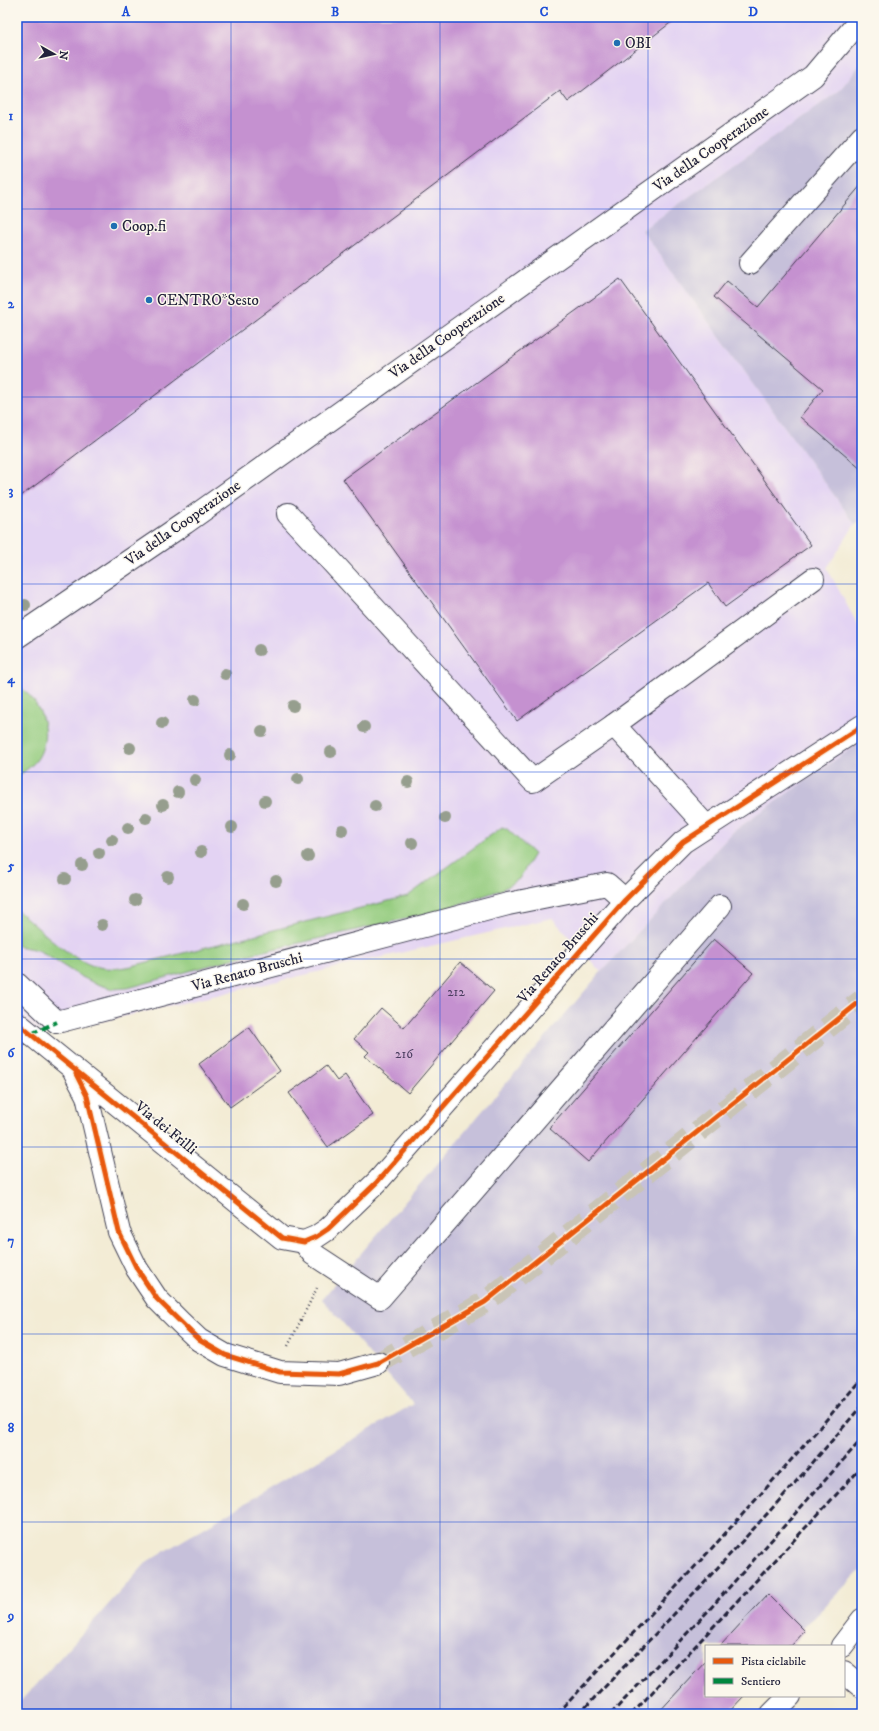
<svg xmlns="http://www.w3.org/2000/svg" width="879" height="1731" viewBox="0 0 879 1731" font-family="'IM FELL DW Pica',serif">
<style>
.built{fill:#e3d3f3}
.industrial{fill:#c6c0da}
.green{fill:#94cc7f;stroke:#5b775d}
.building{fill:#c591d0}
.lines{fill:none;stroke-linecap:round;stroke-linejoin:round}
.minor-tunnel{stroke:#c9c4b6;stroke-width:22;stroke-dasharray:22 11;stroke-linecap:butt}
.minor-casing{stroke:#414052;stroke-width:24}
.path{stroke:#414052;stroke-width:2.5;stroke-dasharray:1 3;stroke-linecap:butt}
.minor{stroke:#fff;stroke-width:22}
.rail{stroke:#22223b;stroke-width:3;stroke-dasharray:6 3;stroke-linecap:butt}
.quiet{stroke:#00873e;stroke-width:4;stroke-dasharray:8 4;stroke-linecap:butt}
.cycleway-casing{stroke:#fbf7ec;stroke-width:8}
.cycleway{stroke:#e8590c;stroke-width:5}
.tree{fill:#969e8e}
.grid{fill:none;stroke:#1d4ed8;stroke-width:1;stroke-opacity:0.55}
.poi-dot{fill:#1f6fb2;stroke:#fbf7ec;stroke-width:1.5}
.labels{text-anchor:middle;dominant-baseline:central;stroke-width:3;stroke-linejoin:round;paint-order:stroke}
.number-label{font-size:13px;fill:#4b3e60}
.poi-label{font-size:15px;fill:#22223b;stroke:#fbf7ec;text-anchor:start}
.street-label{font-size:15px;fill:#22223b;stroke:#fbf7ec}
.neatline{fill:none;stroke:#1d4ed8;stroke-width:1.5}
.grid-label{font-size:13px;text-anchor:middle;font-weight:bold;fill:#1d4ed8}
</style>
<rect width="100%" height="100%" fill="#fbf7ec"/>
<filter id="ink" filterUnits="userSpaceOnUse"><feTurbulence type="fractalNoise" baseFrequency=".025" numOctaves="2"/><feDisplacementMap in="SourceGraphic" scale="8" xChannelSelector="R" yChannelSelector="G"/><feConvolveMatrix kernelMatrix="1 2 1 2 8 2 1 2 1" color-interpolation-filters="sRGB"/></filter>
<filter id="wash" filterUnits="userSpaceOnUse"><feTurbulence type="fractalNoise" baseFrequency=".012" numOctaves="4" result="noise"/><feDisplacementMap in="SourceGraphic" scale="16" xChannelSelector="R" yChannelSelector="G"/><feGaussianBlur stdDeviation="0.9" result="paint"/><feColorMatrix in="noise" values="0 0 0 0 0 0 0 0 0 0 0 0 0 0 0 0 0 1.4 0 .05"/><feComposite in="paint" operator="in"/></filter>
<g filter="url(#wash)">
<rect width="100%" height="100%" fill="#f3ecd5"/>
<path class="built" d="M17,17H862V62L839,91L642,230L855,524L827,568L862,633V741L734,831L601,972L552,918L17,1041Z"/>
<g class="industrial">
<path d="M862,62V520L855,524L642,230L839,91Z"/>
<path d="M862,741V1569L785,1646H706V1696L718,1714H17V1705L148,1561L413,1404L322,1299L601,972L734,831Z"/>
</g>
<g class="green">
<path d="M17,685C41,700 53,733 38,758C33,766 24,771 17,777Z"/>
<path d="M502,827L507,829L534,854L519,879L501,890L457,905L435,912L251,954L128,988L113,989L94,983L78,975L38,950L17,946V910C39,928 61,951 86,963C100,970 118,969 132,966L408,896Z"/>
</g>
<g id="blocks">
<g class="building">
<path d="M17,17H678L568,102L560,91L17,499Z"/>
<path d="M862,184V470L800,417L823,389L714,297L727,281L758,307Z"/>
<path d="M620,279L811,545L725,607L708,583L517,721L343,479Z"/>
<path d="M714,939L753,973L588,1162L549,1128Z"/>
<path d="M460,962L494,991L408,1093L365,1056L369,1052L354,1039L381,1008L404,1028Z"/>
<path d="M249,1027L280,1071L230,1107L199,1064Z"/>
<path d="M326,1066L337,1081L345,1075L373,1115L328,1147L289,1093Z"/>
<path d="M768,1594L805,1631L791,1646H720Z"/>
<path d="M706,1661V1696H744L727,1714H657Z"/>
</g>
</g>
</g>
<g filter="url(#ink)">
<use href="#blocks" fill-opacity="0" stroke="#414052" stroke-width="1"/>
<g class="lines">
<path class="minor-tunnel" d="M378,1363L485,1302L862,1000"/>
<g class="minor-casing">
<g id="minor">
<path d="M750,263L862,137"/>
<path d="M288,514L533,781L614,725L706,826"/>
<path d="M17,637L185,523L813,76L862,18"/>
<path d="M614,725L813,579"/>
<path d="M17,984L57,1022L508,904L607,884L625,900"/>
<path d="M17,1023L282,1238L304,1242L316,1237L328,1229L377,1182L625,900L683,842L862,726"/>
<path d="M75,1073L87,1096L119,1232L137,1269L157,1299L181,1323L199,1340L225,1355L280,1372L339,1374L378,1363"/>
<path d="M304,1242L313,1254L380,1298L720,906"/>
<path d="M842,1646L862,1620"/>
<path d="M844,1672L862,1687"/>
<path d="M772,1714L790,1696"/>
</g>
</g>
<path class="path" d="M288,1346L317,1288"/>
<use href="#minor" class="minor"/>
<g class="rail">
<path d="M557,1714C661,1604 764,1494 862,1378"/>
<path d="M579,1714C675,1613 772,1513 862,1405"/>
<path d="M611,1714L708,1611L862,1439"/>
<path d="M632,1714L862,1467"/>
</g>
<path class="quiet" d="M31,1034L57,1022"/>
<g class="cycleway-casing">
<g id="cycleway">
<path d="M17,1023L282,1238L304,1242L316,1237L328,1229L377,1182L625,900L683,842L862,726"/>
<path d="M76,1074L87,1096L119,1232L137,1269L157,1299L199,1340L225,1355L280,1372L339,1374L378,1363L485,1302L862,1000"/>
</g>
</g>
<use href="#cycleway" class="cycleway"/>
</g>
<g class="tree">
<circle cx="25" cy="605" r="6"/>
<circle cx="259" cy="650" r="6"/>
<circle cx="225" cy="674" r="6"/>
<circle cx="195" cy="700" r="6"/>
<circle cx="293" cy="706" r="6"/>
<circle cx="162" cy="723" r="6"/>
<circle cx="364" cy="727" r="6"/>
<circle cx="262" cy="731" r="6"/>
<circle cx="130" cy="748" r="6"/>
<circle cx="331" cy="752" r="6"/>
<circle cx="230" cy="755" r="6"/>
<circle cx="298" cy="779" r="6"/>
<circle cx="195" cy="780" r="6"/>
<circle cx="408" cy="782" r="6"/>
<circle cx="178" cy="792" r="6"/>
<circle cx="265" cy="801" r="6"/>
<circle cx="163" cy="805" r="6"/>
<circle cx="375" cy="806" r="6"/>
<circle cx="146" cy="818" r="6"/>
<circle cx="445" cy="818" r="6"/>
<circle cx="232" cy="827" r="6"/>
<circle cx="128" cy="828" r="6"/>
<circle cx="342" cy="830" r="6"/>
<circle cx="112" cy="840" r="6"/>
<circle cx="412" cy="843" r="6"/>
<circle cx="201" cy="852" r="6"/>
<circle cx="99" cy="853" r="6"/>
<circle cx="308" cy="856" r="6"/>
<circle cx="82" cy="865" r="6"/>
<circle cx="168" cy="877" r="6"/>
<circle cx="65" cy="879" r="6"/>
<circle cx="276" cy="881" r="6"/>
<circle cx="135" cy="900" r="6"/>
<circle cx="243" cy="904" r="6"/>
<circle cx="102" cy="925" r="6"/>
</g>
</g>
<path class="grid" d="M231,17V1714M440,17V1714M648,17V1714M17,209H862M17,397H862M17,584H862M17,772H862M17,959H862M17,1147H862M17,1334H862M17,1522H862"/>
<g class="poi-dot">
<circle cx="617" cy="43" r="4"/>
<circle cx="114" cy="226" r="4"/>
<circle cx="149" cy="300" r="4"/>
</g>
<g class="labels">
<g class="number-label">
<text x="456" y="992">212</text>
<text x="404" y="1054">216</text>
</g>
<g class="poi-label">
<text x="625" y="43">OBI</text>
<text x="122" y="226">Coop.fi</text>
<text x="157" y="300">CENTRO*Sesto</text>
</g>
<g class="street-label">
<text transform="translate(711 149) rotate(-35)">Via della Cooperazione</text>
<text transform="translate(447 336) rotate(-35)">Via della Cooperazione</text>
<text transform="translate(183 523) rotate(-35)">Via della Cooperazione</text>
<text transform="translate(558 958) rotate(-49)">Via Renato Bruschi</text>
<text transform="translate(247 972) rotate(-15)">Via Renato Bruschi</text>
<text transform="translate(166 1128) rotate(39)">Via dei Frilli</text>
</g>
</g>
<rect width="879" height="1731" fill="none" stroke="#fbf7ec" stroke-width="44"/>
<rect x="705" y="1645" width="140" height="52" fill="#fbf7ec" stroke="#a4a2a5"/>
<rect x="713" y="1658" width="20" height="6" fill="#e8590c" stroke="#a4a2a5"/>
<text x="741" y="1665" font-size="12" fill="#22223b">Pista ciclabile</text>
<rect x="713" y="1678" width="20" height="6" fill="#00873e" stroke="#a4a2a5"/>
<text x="741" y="1685" font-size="12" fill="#22223b">Sentiero</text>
<g transform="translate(54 54) rotate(98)" stroke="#fbf7ec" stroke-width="3" paint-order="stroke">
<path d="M0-3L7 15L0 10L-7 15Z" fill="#22223b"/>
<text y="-6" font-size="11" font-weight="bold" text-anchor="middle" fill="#22223b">N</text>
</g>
<rect x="22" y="22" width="835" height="1687" class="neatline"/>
<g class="grid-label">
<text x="126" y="16">A</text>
<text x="335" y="16">B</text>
<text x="544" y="16">C</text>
<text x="753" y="16">D</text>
<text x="11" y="120">1</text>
<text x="11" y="308">2</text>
<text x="11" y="495">3</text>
<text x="11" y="683">4</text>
<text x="11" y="870">5</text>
<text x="11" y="1057">6</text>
<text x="11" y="1245">7</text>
<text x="11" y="1432">8</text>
<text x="11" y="1620">9</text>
</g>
</svg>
